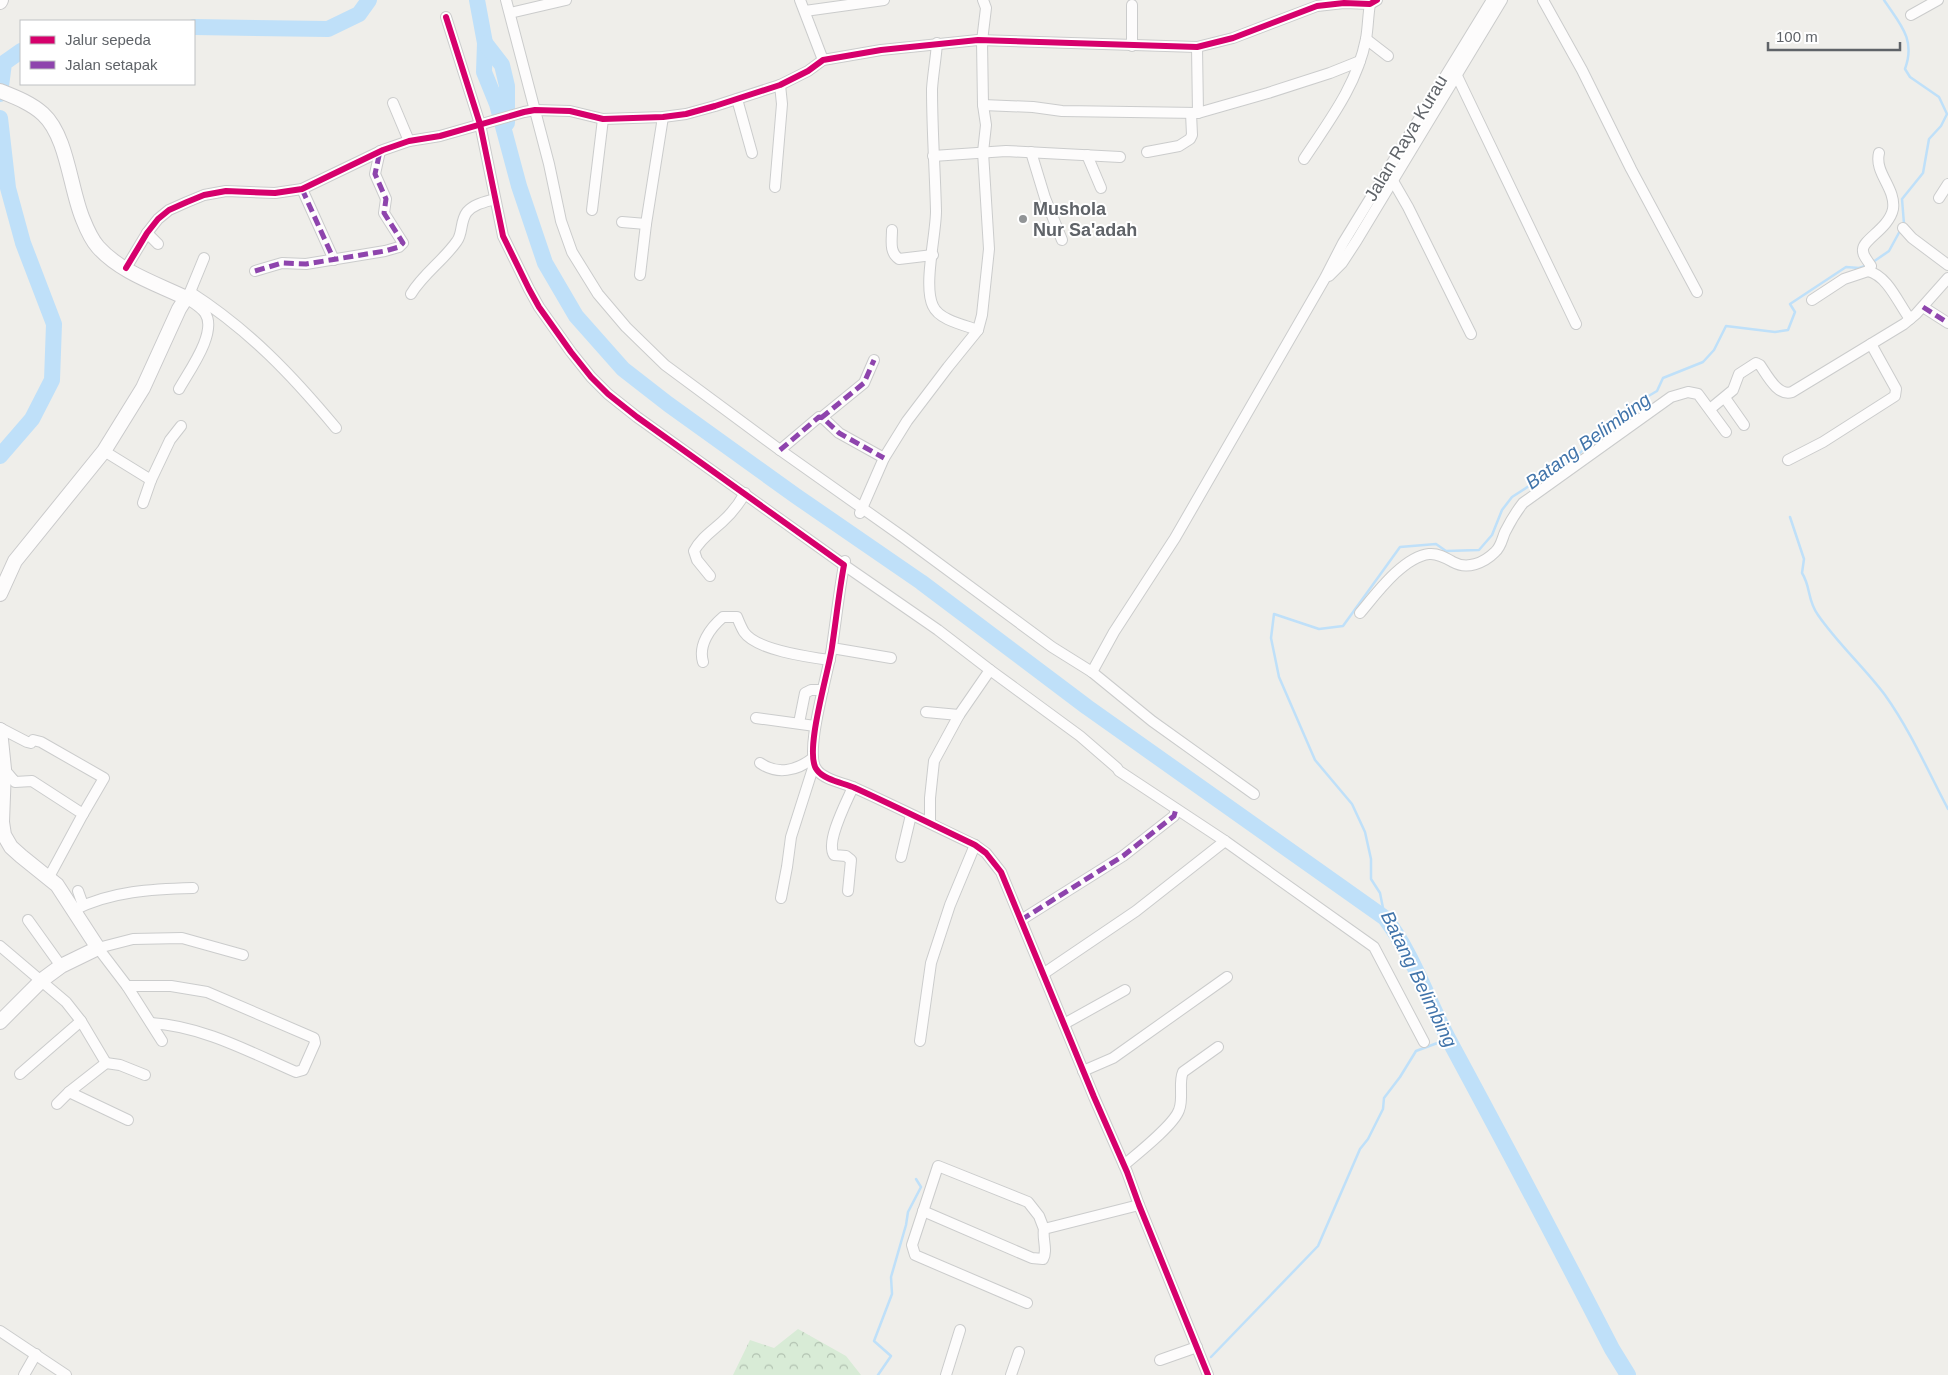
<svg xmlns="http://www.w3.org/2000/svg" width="1948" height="1375" viewBox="0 0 1948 1375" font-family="Arial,sans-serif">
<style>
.forest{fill:url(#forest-crowns)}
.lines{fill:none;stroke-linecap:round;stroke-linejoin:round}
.stream{stroke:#bfe0f9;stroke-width:2.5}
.river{stroke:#bfe0f9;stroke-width:16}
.street-casing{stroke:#cbcccc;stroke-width:12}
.secondary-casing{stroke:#cacacb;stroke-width:16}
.street{stroke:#fdfcfc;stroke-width:10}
.secondary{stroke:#fdfcfc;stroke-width:14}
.quiet{stroke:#8e44ad;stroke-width:5;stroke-dasharray:10 5;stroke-linecap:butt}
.cycleway-casing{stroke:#fff;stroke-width:9}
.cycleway{stroke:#d6006c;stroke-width:6}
.poi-dot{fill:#919496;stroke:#fff;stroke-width:2}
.labels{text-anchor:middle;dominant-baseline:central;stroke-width:4;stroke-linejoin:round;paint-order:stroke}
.street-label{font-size:18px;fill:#5f6368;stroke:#fff}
.poi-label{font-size:18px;font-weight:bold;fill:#5f6368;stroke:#fff;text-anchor:start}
.water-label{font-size:19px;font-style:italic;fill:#4174aa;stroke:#fff}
</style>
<defs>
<pattern id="forest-crowns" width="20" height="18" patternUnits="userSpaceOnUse" patternTransform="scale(1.25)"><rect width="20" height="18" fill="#d8ebd6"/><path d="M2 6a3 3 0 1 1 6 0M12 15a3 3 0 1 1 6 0" fill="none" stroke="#b2c2b1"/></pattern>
</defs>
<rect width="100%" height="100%" fill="#efeeea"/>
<path class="forest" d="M798,1329L846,1356L861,1375H733L750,1340L774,1348Z"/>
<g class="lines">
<g class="stream">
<path d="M1884,0C1900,24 1916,39 1905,69L1910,77L1939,97L1947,114L1941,126L1929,139L1923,173L1902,199L1904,224"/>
<path d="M1873,262L1889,251L1901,229"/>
<path d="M1790,517L1804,559L1802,573C1811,587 1807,600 1818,615C1838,644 1864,667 1885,695C1910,730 1928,771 1948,809"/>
<path d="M1385,918L1380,893L1371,879V859L1365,832L1352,804L1315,760L1279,677L1271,638L1274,614L1319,629L1343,626L1400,547L1436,544L1446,551L1479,550L1492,535L1502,510L1512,497L1580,453L1618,414L1657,391L1663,378L1703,362L1714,350L1726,326L1775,332L1788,330L1795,312L1790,304L1846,267L1859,268L1868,265"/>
<path d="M1211,1357L1318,1246L1360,1149L1368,1139L1383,1109L1384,1098L1400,1077L1416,1051L1448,1039"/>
<path d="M878,1375L891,1356L874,1341L892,1294L891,1277L906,1225L908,1212L921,1187L916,1179"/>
</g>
<g class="river">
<path d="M477,0L485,43L484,72L497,104L519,186L545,263L576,316L623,369L668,404L796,496L921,582L1087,707L1385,918C1415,957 1427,1000 1450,1042C1505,1144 1559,1246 1612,1349L1628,1375"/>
<path d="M194,27L328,29L359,14L369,0"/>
<path d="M485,43L502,65L507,86V123"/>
<path d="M0,94L4,63L21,51"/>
<path d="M0,118L8,188L23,243L54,324L52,380L32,419L0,456"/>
</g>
<g class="street-casing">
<g id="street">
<path d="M506,0L549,164L561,221L572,252L598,294L626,327L665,365L780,450L903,537L1052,647L1092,672L1152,721L1254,794"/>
<path d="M800,0L823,60"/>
<path d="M1543,0L1582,70L1631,169L1697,292"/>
<path d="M1132,5V46"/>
<path d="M805,11L884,0"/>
<path d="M510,13L566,0"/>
<path d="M1911,15L1938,0"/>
<path d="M446,17L480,124L503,236L529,289L539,307L571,352L591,377L608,394L637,417L844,565C839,592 836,620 832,647C829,671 803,754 817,770C824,780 844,783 855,788C895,806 935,826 975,845L986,853L1001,872L1094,1097L1127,1172L1139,1205L1208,1375"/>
<path d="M1366,39L1388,56"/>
<path d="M937,43C936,58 933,74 932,89C932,130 935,170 936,211C936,235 923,286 933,306C939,320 964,325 978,330"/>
<path d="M1197,47L1198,113"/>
<path d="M1457,76L1576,324"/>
<path d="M737,99L752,153"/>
<path d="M393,103L409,141"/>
<path d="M983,105L1033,107L1062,111L1198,113L1268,93L1330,73L1360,61"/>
<path d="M1031,152L1045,198L1062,240"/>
<path d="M1147,152L1179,146L1190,139L1192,135L1191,113"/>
<path d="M1087,155L1101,188"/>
<path d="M933,156L1006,151L1120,157"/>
<path d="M1304,159C1329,121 1357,85 1366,39C1368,28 1368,15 1370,4"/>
<path d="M1393,181L1408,207L1471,334"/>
<path d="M775,187L782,104L780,85"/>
<path d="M302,189L334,260"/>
<path d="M1939,198L1948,184"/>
<path d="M592,210L603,119"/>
<path d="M622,222L646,224L663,117"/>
<path d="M1903,228L1912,238L1948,265"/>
<path d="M892,230C892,241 889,252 899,259L933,255"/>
<path d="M147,233L158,244"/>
<path d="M126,268L147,233L158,219L169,210L187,202L204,195L226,191L275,193L302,189L383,150L409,141L440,136L524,112L535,110L570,111L603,119L663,117L686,114L715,106L780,85L808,71L823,60L881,50L978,40L1197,47L1233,38L1317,6L1344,3L1370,4L1377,0"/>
<path d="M255,271L282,263L306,264L385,251L399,247L403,243L384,213L386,199L375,174L380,151"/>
<path d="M1868,271C1888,276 1898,303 1910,319"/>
<path d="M640,275L646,224"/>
<path d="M1329,276L1342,263L1357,240L1502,0"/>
<path d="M190,292L204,258"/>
<path d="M411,294C423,274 444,260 457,241C463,233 460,221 467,212C474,204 485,202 495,199"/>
<path d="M1812,300L1844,279L1868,271L1871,266C1868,261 1862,255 1863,249C1864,239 1889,228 1893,209C1896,188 1874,173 1879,153"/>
<path d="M1923,307L1948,323"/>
<path d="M179,389C189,371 218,332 205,313C201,307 192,302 186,298L190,292C249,330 291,374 336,428"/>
<path d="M1725,398L1744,425"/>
<path d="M1710,409L1733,390L1739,374L1756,363L1760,365C1767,375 1778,397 1792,392L1904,324L1916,314L1948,278"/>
<path d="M821,418L864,383L874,360"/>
<path d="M780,450L819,417L823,418L839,433L884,458"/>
<path d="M104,451L151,480L170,440L181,426"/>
<path d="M1788,460L1823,442L1895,396L1896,389L1871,344"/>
<path d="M143,503L151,480"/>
<path d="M860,513L884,458L907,421L948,367L978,330L982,315L989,249L983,152L986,125L983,105L982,41L986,8L983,0"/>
<path d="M845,561L844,565L938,630L990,670L959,715L934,761L930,798V823"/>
<path d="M710,576L697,560L694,551C701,538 712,531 722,522C732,513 739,504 745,493"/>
<path d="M1360,613C1376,594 1403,557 1429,554C1438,553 1446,558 1453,562C1467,570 1484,563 1495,552C1501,547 1502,539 1505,532C1510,522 1516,512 1523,503L1671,397L1688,392L1698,394L1726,432"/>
<path d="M832,648L891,658"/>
<path d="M703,662C698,645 710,628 723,617H737C739,622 741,627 744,632C756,650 808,657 830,660"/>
<path d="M990,670L1080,736L1117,768L1119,771L1225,841L1374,947L1424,1042"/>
<path d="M1092,672L1114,632L1175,538L1325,278L1343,243L1492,0"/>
<path d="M926,712L959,715"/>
<path d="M756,718L815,726"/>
<path d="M799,723L805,693L811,690H823"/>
<path d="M0,728L27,742L31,743L33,740L41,742L104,778L83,814"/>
<path d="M760,763C777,775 797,771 813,758"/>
<path d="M4,769L15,782L32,781L83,814L49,877"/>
<path d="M901,857L911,815"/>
<path d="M78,891L83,905"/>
<path d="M848,891L851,860L846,856L834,855C825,842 847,801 853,787"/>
<path d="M781,898L787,867L791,837L814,765"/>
<path d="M74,910C111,891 153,889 193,888"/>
<path d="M28,920L61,966"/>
<path d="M1021,920L1123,856L1174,816L1176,809"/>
<path d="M0,946L66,1002L81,1021L106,1063L69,1092L57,1104"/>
<path d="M1043,974L1136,911L1225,841"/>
<path d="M127,986H171L207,992L314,1038L315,1043L303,1070L296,1072C250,1052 202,1026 151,1023"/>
<path d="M1064,1024L1125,990"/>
<path d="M162,1041L127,986L98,948L133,939L182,938L243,955"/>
<path d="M920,1041L931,963L950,905L975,845"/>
<path d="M106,1063L120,1065L145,1075"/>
<path d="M1083,1071L1113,1058L1227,977"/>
<path d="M20,1074L81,1021"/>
<path d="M69,1092L128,1120"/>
<path d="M1124,1165C1137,1154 1174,1125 1179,1110C1184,1098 1178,1083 1183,1072L1218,1047"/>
<path d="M923,1211L1032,1258L1043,1259C1048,1250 1042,1239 1044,1229L1139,1205"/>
<path d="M1027,1303L915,1255L912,1245L938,1166L1028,1202L1039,1216L1044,1229"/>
<path d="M0,1331L66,1375"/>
<path d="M1160,1360L1197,1347"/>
<path d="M24,1375L36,1354"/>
<path d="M946,1375L960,1330"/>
<path d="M1011,1375L1019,1352"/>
</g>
</g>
<g class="secondary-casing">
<g id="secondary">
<path d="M0,2L1,0"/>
<path d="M0,91C15,97 31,103 43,114C67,136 70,187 82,217C86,227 90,238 98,247C120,272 157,284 186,298L179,309L143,388L104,451L15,561L0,594"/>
<path d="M0,730L4,769L2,822L4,835L11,847L21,856L57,885L98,948L61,966L42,980L0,1022"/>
</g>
</g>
<use href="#street" class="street"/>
<use href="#secondary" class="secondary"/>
<g class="quiet">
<path d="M302,189L334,260"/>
<path d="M255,271L282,263L306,264L385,251L399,247L403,243L384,213L386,199L375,174L380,151"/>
<path d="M1923,307L1948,323"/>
<path d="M821,418L864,383L874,360"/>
<path d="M780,450L819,417L823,418L839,433L884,458"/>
<path d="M1021,920L1123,856L1174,816L1176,809"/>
</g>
<g class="cycleway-casing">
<g id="cycleway">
<path d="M446,17L480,124L503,236L529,289L539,307L571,352L591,377L608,394L637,417L844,565C839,592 836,620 832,647C829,671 803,754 817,770C824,780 844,783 855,788C895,806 935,826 975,845L986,853L1001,872L1094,1097L1127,1172L1139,1205L1208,1375"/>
<path d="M126,268L147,233L158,219L169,210L187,202L204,195L226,191L275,193L302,189L383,150L409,141L440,136L524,112L535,110L570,111L603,119L663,117L686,114L715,106L780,85L808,71L823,60L881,50L978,40L1197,47L1233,38L1317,6L1344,3L1370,4L1377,0"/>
</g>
</g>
<use href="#cycleway" class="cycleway"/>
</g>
<circle class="poi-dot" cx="1023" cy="219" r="5"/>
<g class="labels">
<g class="street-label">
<text transform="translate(1406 138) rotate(-59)">Jalan Raya Kurau</text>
</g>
<g class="poi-label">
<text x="1033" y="209">Mushola<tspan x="1033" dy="21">Nur Sa'adah</tspan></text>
</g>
<g class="water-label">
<text transform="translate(1588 441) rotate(-36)">Batang Belimbing</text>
<text transform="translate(1419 979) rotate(64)">Batang Belimbing</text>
</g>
</g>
<rect x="20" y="20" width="175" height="65" fill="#ffffff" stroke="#bfc1c3"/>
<rect x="30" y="36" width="25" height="8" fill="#d6006c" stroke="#bfc1c3"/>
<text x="65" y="45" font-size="15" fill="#5f6368">Jalur sepeda</text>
<rect x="30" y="61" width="25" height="8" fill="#8e44ad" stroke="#bfc1c3"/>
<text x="65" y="70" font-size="15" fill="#5f6368">Jalan setapak</text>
<path d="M1768 42v8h132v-8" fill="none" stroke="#5f6368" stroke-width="2.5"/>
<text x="1776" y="42" font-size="15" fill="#5f6368" stroke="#ffffff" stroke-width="4" paint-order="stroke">100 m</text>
</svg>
